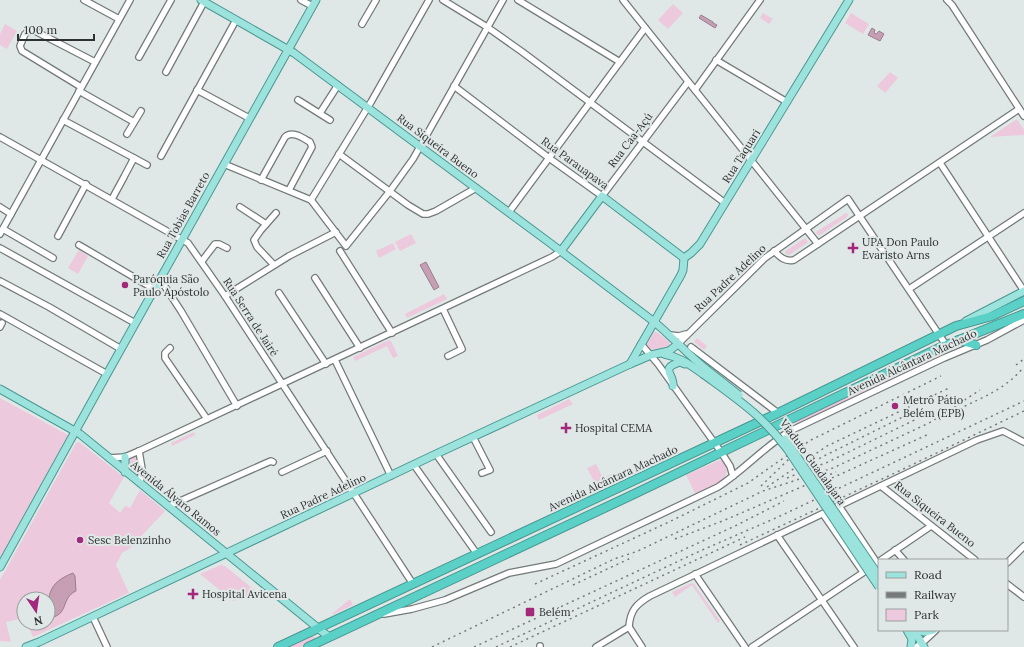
<svg xmlns="http://www.w3.org/2000/svg" width="1024" height="647" viewBox="0 0 1024 647" font-family="Lora,serif">
<style>
.green{fill:#ecc9dc}
.water{fill:#c79fb5;stroke:#997e8d}
.lines{fill:none;stroke-linecap:round;stroke-linejoin:round}
.minor-casing{stroke:#737a79;stroke-width:8}
.major-casing{stroke:#4b9892;stroke-width:9}
.highway-casing{stroke:#4b9892;stroke-width:10}
.minor{stroke:#fff;stroke-width:5.5}
.major{stroke:#9ce3dd;stroke-width:7}
.highway{stroke:#5ad0c6;stroke-width:8}
.rail{stroke:#767b7a;stroke-width:1.5;stroke-dasharray:2 4;stroke-linecap:butt}
.major-bridge-casing{stroke:#4b9892;stroke-width:9;stroke-linecap:butt}
.major-bridge{stroke:#9ce3dd;stroke-width:7}
.poi-dot{fill:#a3277a;stroke:#e0e8e7;stroke-width:1.5}
.labels{text-anchor:middle;dominant-baseline:central;stroke-width:4;stroke-linejoin:round;paint-order:stroke}
.street-label{font-size:11px;fill:#2e3131;stroke:#e0e8e7}
.poi-label{font-size:11px;fill:#2e3131;stroke:#e0e8e7;text-anchor:start}
</style>
<rect width="100%" height="100%" fill="#e0e8e7"/>
<g class="green">
<path d="M673,4L683,13L668,29L658,20Z"/>
<path d="M763,13L773,19L769,24L760,18Z"/>
<path d="M851,13L869,24L863,34L845,23Z"/>
<path d="M5,24L17,31L7,49L0,45V34Z"/>
<path d="M890,72L898,78L885,93L877,86Z"/>
<path d="M1017,119L1024,130V135L990,137Z"/>
<path d="M846,213L848,214L847,217L820,235H818L816,232Z"/>
<path d="M411,234L416,243L400,251L395,242Z"/>
<path d="M805,238L808,242L807,243L789,255L786,254L785,252L787,250Z"/>
<path d="M393,243L396,249L379,258L376,251Z"/>
<path d="M79,250L88,256L78,274L68,268Z"/>
<path d="M444,294L447,299L407,318L405,314Z"/>
<path d="M655,331L670,342L669,346L667,347L650,350L645,343Z"/>
<path d="M697,338L707,346L704,350L694,342Z"/>
<path d="M389,340L391,341L398,356L393,358L387,346L355,361L353,357Z"/>
<path d="M941,353L943,356L796,425L795,422Z"/>
<path d="M0,398L68,435L0,559Z"/>
<path d="M569,399L573,404L539,420L537,415Z"/>
<path d="M194,432L195,435L172,446L171,443Z"/>
<path d="M79,442L124,477L109,503L120,513L125,506L130,508L140,490L165,511L129,549L122,553L116,565L129,593L33,637L27,623H48V599H24V618L6,622L11,642L0,641V580L76,443Z"/>
<path d="M138,452L141,463L139,482L115,463Z"/>
<path d="M720,460C723,462 725,464 726,467C731,481 706,490 696,495L686,475Z"/>
<path d="M596,464L603,478L612,474L616,481L602,487L600,483L596,485L587,468Z"/>
<path d="M221,565L225,566L257,592L233,601L200,574Z"/>
<path d="M692,583L694,584L720,621L718,623L692,585L675,597L672,592Z"/>
<path d="M350,599L353,605L332,615V614Z"/>
<path d="M313,634L316,640L301,647H286Z"/>
</g>
<g class="water">
<path d="M701,15L713,22V23L717,25L715,28L699,18Z"/>
<path d="M872,28L875,30L874,33L876,34L879,31L884,34L880,41L868,35Z"/>
<path d="M426,262L439,287L434,290L420,265Z"/>
<path d="M73,573L75,576L76,591C60,598 70,616 48,618C48,594 48,583 73,573Z"/>
</g>
<g class="lines">
<g class="minor-casing">
<g id="minor">
<path d="M84,0L119,19"/>
<path d="M301,0L312,6"/>
<path d="M443,0L487,27L521,51L725,203"/>
<path d="M518,0L620,62"/>
<path d="M623,0L818,244"/>
<path d="M947,0L952,5L1024,116"/>
<path d="M362,24L376,0"/>
<path d="M139,57L171,0"/>
<path d="M716,60L787,102"/>
<path d="M166,72L204,2"/>
<path d="M454,86L549,158L602,196L688,82"/>
<path d="M81,87L22,51L20,46L25,34L30,30L35,31L95,62"/>
<path d="M197,90L249,118"/>
<path d="M695,90L760,0"/>
<path d="M79,91L134,122"/>
<path d="M298,100L330,120"/>
<path d="M320,113L338,85"/>
<path d="M63,120L147,165"/>
<path d="M127,134L141,111"/>
<path d="M0,137L188,243L225,296L413,584"/>
<path d="M339,154L408,205L423,214H428L436,211L476,188"/>
<path d="M161,156L236,20"/>
<path d="M940,163L1024,291"/>
<path d="M224,164L311,200L346,246L390,191L413,159L503,0"/>
<path d="M125,175L134,158"/>
<path d="M261,180L285,137C292,130 303,138 310,142L312,147L289,190"/>
<path d="M112,199L124,177"/>
<path d="M311,200L371,102L429,0"/>
<path d="M0,207L11,214"/>
<path d="M240,207L266,224"/>
<path d="M509,212L645,28"/>
<path d="M3,229L53,258"/>
<path d="M0,234L130,0"/>
<path d="M58,236L86,184"/>
<path d="M79,245L154,289"/>
<path d="M0,248L135,323"/>
<path d="M340,251L392,333"/>
<path d="M774,251C780,257 785,262 794,260L1019,109"/>
<path d="M202,261L215,244H219L227,248"/>
<path d="M274,265L257,247L254,240L261,230L276,213"/>
<path d="M315,278L360,348"/>
<path d="M160,279L181,311L237,406"/>
<path d="M0,281L49,307L121,349"/>
<path d="M909,289L1024,213"/>
<path d="M279,293L326,364"/>
<path d="M225,296L289,256L336,232"/>
<path d="M443,309L462,349L448,356"/>
<path d="M0,314L107,374"/>
<path d="M0,327L2,323"/>
<path d="M670,335L679,336L686,334"/>
<path d="M641,344L658,364L721,452L730,466L733,476"/>
<path d="M678,344L765,258L848,199L946,345"/>
<path d="M691,347L778,413"/>
<path d="M170,348L165,353V358L207,419"/>
<path d="M335,360L391,476"/>
<path d="M473,437L490,470L482,473"/>
<path d="M139,451L142,469L140,483"/>
<path d="M436,454L491,532"/>
<path d="M109,458L125,457L139,451L552,257L561,251"/>
<path d="M414,465L477,554"/>
<path d="M282,472L327,451"/>
<path d="M881,486L975,560"/>
<path d="M169,506L264,464L271,461L273,462"/>
<path d="M839,506L877,563"/>
<path d="M823,514L863,572"/>
<path d="M777,535L854,647"/>
<path d="M895,550L904,560"/>
<path d="M881,560L931,526"/>
<path d="M1007,563L1024,546"/>
<path d="M695,574L745,647"/>
<path d="M1007,584L1024,597"/>
<path d="M384,614L412,609L445,600L509,573L556,564L718,487C744,470 764,447 790,431L944,358L987,340L1024,320"/>
<path d="M93,617L107,647"/>
<path d="M629,627C630,611 636,604 650,596L977,440L1003,431L1024,442"/>
<path d="M629,627L642,647"/>
<path d="M540,646V647"/>
<path d="M596,647L629,627"/>
<path d="M752,647L879,562"/>
<path d="M916,647L922,643L936,630"/>
</g>
</g>
<g class="major-casing">
<g id="major">
<path d="M201,0L294,53L550,243L653,321C672,336 687,354 706,369"/>
<path d="M561,251L602,196L684,258"/>
<path d="M684,258L691,253L700,244L849,0"/>
<path d="M966,321L1024,291"/>
<path d="M664,354C680,357 690,365 703,374"/>
<path d="M630,364L681,275L683,270L684,258"/>
<path d="M673,386C674,373 659,369 680,362L685,364"/>
<path d="M0,389L80,434L329,637"/>
<path d="M125,457V472"/>
<path d="M0,567L107,374L316,0"/>
<path d="M907,630L912,639L911,647"/>
<path d="M914,630L924,647"/>
<path d="M917,630L925,632L933,630"/>
<path d="M26,647L39,642L436,454L630,364L651,355L669,351L678,344"/>
</g>
</g>
<g class="highway-casing">
<g id="highway">
<path d="M959,340L976,345"/>
<path d="M278,647L776,414L956,326L992,316L1024,301"/>
<path d="M308,647L632,495L939,348L1024,314"/>
</g>
</g>
<use href="#minor" class="minor"/>
<use href="#major" class="major"/>
<use href="#highway" class="highway"/>
<g class="rail">
<path d="M1016,365L1024,359"/>
<path d="M959,409C985,396 1004,390 1024,367"/>
<path d="M809,465L822,457L925,406"/>
<path d="M787,478L814,467L826,463L933,411"/>
<path d="M832,478L929,434"/>
<path d="M761,486L791,457"/>
<path d="M767,487L827,446L949,388"/>
<path d="M675,539L725,520L836,472"/>
<path d="M740,545L897,472L1024,411"/>
<path d="M535,584L671,521L748,483L779,461L811,440L941,376"/>
<path d="M573,585L633,557"/>
<path d="M432,647L614,559L638,551L763,491L833,468L929,423L980,390"/>
<path d="M474,647L737,525L784,501"/>
<path d="M496,647L700,551L778,517L1024,401"/>
<path d="M510,647L745,537"/>
</g>
<g class="major-bridge-casing">
<g id="major-bridge">
<path d="M706,369L739,395"/>
<path d="M703,374C737,399 763,416 788,450L879,587"/>
<path d="M785,439L879,576"/>
</g>
</g>
<use href="#major-bridge" class="major-bridge"/>
</g>
<g class="poi-dot">
<path d="M851 242h4v4h4v4h-4v4h-4v-4h-4v-4h4z"/>
<circle cx="125" cy="285" r="4"/>
<circle cx="895" cy="406" r="4"/>
<path d="M564 422h4v4h4v4h-4v4h-4v-4h-4v-4h4z"/>
<circle cx="80" cy="540" r="4"/>
<path d="M191 588h4v4h4v4h-4v4h-4v-4h-4v-4h4z"/>
<rect x="525" y="607" width="10" height="10" rx="2"/>
</g>
<g class="labels">
<g class="street-label">
<text transform="translate(630 140) rotate(-53)">Rua Caa-Açú</text>
<text transform="translate(438 146) rotate(37)">Rua Siqueira Bueno</text>
<text transform="translate(741 156) rotate(-58)">Rua Taquari</text>
<text transform="translate(575 163) rotate(36)">Rua Parauapava</text>
<text transform="translate(183 215) rotate(-61)">Rua Tobias Barreto</text>
<text transform="translate(730 278) rotate(-43)">Rua Padre Adelino</text>
<text transform="translate(251 317) rotate(57)">Rua Serra de Jairé</text>
<text transform="translate(912 362) rotate(-25)">Avenida Alcântara Machado</text>
<text transform="translate(813 462) rotate(54)">Viaduto Guadalajara</text>
<text transform="translate(613 478) rotate(-25)">Avenida Alcântara Machado</text>
<text transform="translate(323 496) rotate(-25)">Rua Padre Adelino</text>
<text transform="translate(176 498) rotate(39)">Avenida Álvaro Ramos</text>
<text transform="translate(935 514) rotate(38)">Rua Siqueira Bueno</text>
</g>
<g class="poi-label">
<text x="862" y="242">UPA Don Paulo<tspan x="862" dy="13">Evaristo Arns</tspan></text>
<text x="133" y="279">Paróquia São<tspan x="133" dy="13">Paulo Apóstolo</tspan></text>
<text x="903" y="400">Metrô Pátio<tspan x="903" dy="13">Belém (EPB)</tspan></text>
<text x="575" y="428">Hospital CEMA</text>
<text x="88" y="540">Sesc Belenzinho</text>
<text x="202" y="594">Hospital Avicena</text>
<text x="539" y="612">Belém</text>
</g>
</g>
<rect x="878" y="559" width="130" height="72" fill="#e0e8e7" stroke="#999f9e"/>
<rect x="886" y="572" width="20" height="6" fill="#9ce3dd" stroke="#999f9e"/>
<text x="914" y="579" font-size="12" fill="#2e3131">Road</text>
<rect x="886" y="592" width="20" height="6" fill="#767b7a" stroke="#999f9e"/>
<text x="914" y="599" font-size="12" fill="#2e3131">Railway</text>
<rect x="886" y="609" width="20" height="12" fill="#ecc9dc" stroke="#999f9e"/>
<text x="914" y="619" font-size="12" fill="#2e3131">Park</text>
<g transform="translate(36 611) rotate(167)"><circle r="19" fill="#e0e8e7" stroke="#999f9e"/>
<path d="M0-3L7 15L0 10L-7 15Z" fill="#a3277a"/>
<text y="-6" font-size="11" font-weight="bold" text-anchor="middle" fill="#2e3131">N</text>
</g>
<path d="M18 34v6h76v-6" fill="none" stroke="#2e3131" stroke-width="2"/>
<text x="24" y="34" font-size="12" fill="#2e3131" stroke="#e0e8e7" stroke-width="3" paint-order="stroke">100 m</text>
</svg>
